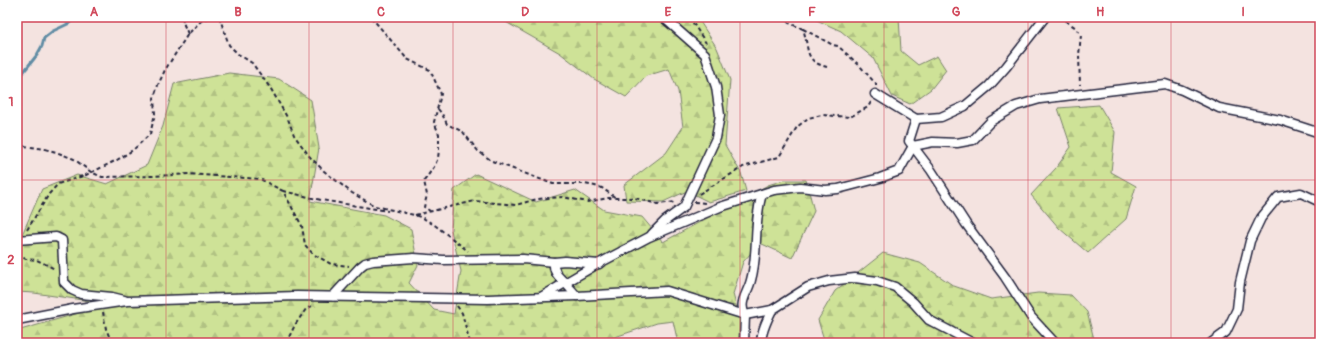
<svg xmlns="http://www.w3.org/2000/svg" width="1337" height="360" viewBox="0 0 1337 360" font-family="Pangolin,sans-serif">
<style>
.forest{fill:url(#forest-firs);stroke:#788269}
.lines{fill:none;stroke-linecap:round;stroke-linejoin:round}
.stream{stroke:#608ca4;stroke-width:3}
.street-casing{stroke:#22223b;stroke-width:11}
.path{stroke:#22223b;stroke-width:2;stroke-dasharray:4 3;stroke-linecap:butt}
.street{stroke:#fff;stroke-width:8}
.grid{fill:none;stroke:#d1495b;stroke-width:1;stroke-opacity:0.55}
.neatline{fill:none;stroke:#d1495b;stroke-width:1.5}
.grid-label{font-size:13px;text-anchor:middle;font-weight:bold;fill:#d1495b}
</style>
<defs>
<pattern id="forest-firs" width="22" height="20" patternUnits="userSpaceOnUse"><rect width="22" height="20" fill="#cee297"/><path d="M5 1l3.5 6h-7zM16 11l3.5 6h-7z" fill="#b1c283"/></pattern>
</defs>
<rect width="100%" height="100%" fill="#f4e3e0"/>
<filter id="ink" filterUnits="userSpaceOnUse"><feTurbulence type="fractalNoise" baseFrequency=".025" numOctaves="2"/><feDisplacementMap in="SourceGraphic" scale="8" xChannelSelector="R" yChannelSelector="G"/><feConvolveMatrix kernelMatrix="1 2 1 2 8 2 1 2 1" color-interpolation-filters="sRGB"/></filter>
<g filter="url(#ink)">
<g class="forest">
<path d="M497,17H697L717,48L730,80L725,145L741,173L746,191L709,202L687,191L663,202L626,201L624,185L666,153L683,127L678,91L669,69L646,76L626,97L594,79L560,53Z"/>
<path d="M810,17H899L901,51L918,65L937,56L946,70L931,89L910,104L892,96L873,58L841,31Z"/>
<path d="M229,73L279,79L311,100L319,148L310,201L384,215L411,229L418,265L409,283L434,310L454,314L461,271L451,230L454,190L476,174L536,202L575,190L604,210L642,217L663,242L768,185L784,180H806L814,211L792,258L760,243L743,262L733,294L746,343H678L673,321L657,323L597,343H17V331L110,304L34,293L17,292V246L42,189L77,175L107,184L147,165L163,126L174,84Z"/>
<path d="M1099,105L1115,132L1111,172L1136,186L1126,219L1088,253L1059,228L1031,195L1056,168L1071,147L1058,108Z"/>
<path d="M883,253L920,263L954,286L991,299L1038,293L1071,295L1087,312L1095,343H825L818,320L835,291Z"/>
</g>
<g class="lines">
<path class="stream" d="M17,80L37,55L42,46L44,38L53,31L70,23L74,17"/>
<g class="street-casing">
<g id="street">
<path d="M875,94L916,119L909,141L931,170L966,224L1005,277L1031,317L1055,343"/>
<path d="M916,119L941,117L965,106L989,86L1006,67L1045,17"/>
<path d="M762,194C753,222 759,252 751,280C748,293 738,302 745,315L772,310L808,287L829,281L855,278L877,281L895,287L913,302L929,320L973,343"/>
<path d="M652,234L665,221L684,207L716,138L720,115L716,87L705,54L663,17"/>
<path d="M17,240L56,237L62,240L64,282L72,290L81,294L112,297L124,300"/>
<path d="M554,262C553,273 559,277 566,284C570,288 573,292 577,296"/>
<path d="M333,296L360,267L365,263L373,261L414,258L443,260L523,259L554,262L565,261L599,264"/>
<path d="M541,297L594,266L649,237L720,207L774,190L800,187L825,190L838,189L880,178L899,171L913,146L933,142L957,143L973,140L991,121L1016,106L1040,99L1165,84L1182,90L1219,108L1280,120L1320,133"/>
<path d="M17,320L73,309L127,301L297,296L488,299L577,296L667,291L745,315L744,343"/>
<path d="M761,343C761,332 767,320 772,310"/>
<path d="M1211,343L1226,332L1237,309L1240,282L1250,241L1261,218L1278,197L1301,193L1320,202"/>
</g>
</g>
<g class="path">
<path d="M182,17L184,25L188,34"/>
<path d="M221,17L220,19L229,45L238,54L252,63L271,89L288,119L294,135L310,157L324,171L352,193L375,206L414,215L423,218L436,226L468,251"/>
<path d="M371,17L407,59L430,70L441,94L434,122L439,134V150L438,158L434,167L424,181L427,195L424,207L430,211"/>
<path d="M689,17L706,43"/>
<path d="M782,17L789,23L803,29C810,49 803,61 827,67"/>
<path d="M1060,17L1076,28L1081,35L1079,55L1080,85"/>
<path d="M803,29L833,45L838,46L859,65L876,84V86"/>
<path d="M438,109L442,114L447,124L463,132L478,151L492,161L553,184H584L595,186L602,188L616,198"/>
<path d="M17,145L45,149L56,152L74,159L91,172L102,177L153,176L189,174L260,179L283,191L302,226L305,245L313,254L331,264L349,266"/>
<path d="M283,191L321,200L388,211"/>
<path d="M699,194L743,167L779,157L797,127L808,118L822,115L850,117L868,107L871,102"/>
<path d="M694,202L706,203"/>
<path d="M415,215L475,201L516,205L537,199L563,197L587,202L608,198H635L657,204L676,202"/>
<path d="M27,230L49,194L58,184L86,175L117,160L133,150L150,134L155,114L154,98L158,85L165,70L188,34L201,21L209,17"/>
<path d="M17,255L26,259L37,260L55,269"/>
<path d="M457,306L462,313L470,343"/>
<path d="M103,312L106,329L112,343"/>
<path d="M286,343L295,325L306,309L314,305"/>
</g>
<use href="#street" class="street"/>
</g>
</g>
<path class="grid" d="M166,17V343M309,17V343M453,17V343M597,17V343M740,17V343M884,17V343M1028,17V343M1171,17V343M17,180H1320"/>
<rect width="1337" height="360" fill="none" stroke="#fff" stroke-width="44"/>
<rect x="22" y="22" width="1293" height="316" class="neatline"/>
<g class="grid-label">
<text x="94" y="16">A</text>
<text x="238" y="16">B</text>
<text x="381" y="16">C</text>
<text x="525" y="16">D</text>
<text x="668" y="16">E</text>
<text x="812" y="16">F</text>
<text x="956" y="16">G</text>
<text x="1100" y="16">H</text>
<text x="1243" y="16">I</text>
<text x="11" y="106">1</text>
<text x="11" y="264">2</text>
</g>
</svg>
